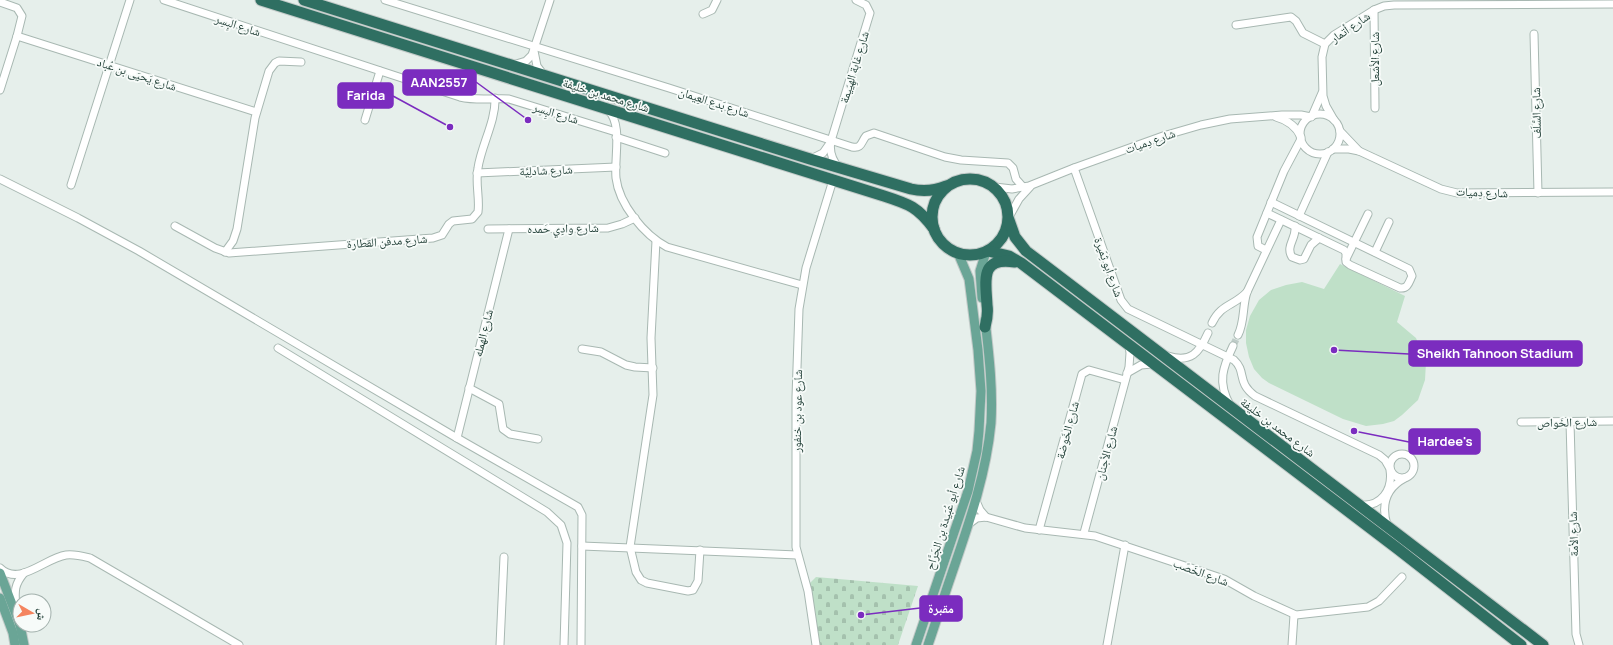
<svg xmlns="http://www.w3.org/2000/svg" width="1613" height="645" viewBox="0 0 1613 645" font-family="Manrope,'Noto Naskh Arabic',sans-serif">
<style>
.grass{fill:#bfe0c8}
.cemetery{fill:url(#cemetery-stones)}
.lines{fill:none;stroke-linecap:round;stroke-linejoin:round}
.minor-tunnel{stroke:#bfccc8;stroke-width:7;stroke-dasharray:7 3.5;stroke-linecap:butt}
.minor-casing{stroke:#a8b8b2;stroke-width:9}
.major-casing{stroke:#c2cac8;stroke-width:11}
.highway-casing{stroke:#c2cac8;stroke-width:13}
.minor{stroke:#fff;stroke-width:7}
.major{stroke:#6aa596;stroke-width:9}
.highway{stroke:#2f6f62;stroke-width:11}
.labels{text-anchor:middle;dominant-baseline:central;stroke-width:3.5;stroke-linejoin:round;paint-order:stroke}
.street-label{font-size:12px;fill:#24423a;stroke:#f7fbf9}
.leader{fill:none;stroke:#7b2cbf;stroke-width:1.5}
.callout-dot{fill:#7b2cbf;stroke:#f7fbf9;stroke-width:1.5}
.callout{fill:#7b2cbf;stroke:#7b2cbf;stroke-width:1.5}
.callout-label{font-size:13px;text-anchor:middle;font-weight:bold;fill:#fff}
</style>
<defs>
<pattern id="cemetery-stones" width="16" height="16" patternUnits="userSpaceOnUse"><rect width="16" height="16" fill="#bfe0c8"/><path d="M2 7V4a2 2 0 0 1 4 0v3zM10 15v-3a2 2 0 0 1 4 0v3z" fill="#a4c1ad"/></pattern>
</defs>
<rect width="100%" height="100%" fill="#e6efeb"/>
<path class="grass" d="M1340,264L1405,296L1397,322L1416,338L1426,362L1425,380L1418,400L1402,415L1394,421L1383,424L1366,426L1343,419L1269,383L1262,378L1254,369L1249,357L1246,343V330L1250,316L1259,300L1271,290L1286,285L1302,282L1324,289Z"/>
<path class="cemetery" d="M816,577L918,586L898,645H817L808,585Z"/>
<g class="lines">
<path class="minor-tunnel" d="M1233,346L1238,335"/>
<g class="minor-casing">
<g id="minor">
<path d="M164,0L460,97C477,101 492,98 509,99L616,132"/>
<path d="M385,0L669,88L852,147C862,149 861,142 866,136L874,133L945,157L961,160L1008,163L1013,168L1016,179L1024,188"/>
<path d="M0,2L17,8L22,16L17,36L0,90"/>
<path d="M1374,10L1375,108"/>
<path d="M703,14L712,10L717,0"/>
<path d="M1236,25L1291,17L1296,21L1303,33L1325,44"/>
<path d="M1534,34L1538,193"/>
<path d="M17,36L256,112"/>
<path d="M534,51L537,66L543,74"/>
<path d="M513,65L526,61L532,55L550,0"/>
<path d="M608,110C623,124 614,157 616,178C619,204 644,235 667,247L802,285"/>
<circle cx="1320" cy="134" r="20"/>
<path d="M1312,116L1322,93"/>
<path d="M1276,117C1287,120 1296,126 1301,137"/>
<path d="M365,120L380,71"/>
<path d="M1334,120L1326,106L1323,96L1322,57L1325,44L1334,35L1374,10L1384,6L1394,5L1613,4"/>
<path d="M1340,131L1359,151"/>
<path d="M616,137L665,153"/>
<path d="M1333,149H1349L1359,151L1441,189L1457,193L1613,192"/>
<path d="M811,159L823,153L830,143"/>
<path d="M839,168C832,160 829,151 831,141L870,13L866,5L856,0"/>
<path d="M1074,168L1121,300L1128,309L1234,360C1247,372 1236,382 1255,396L1379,455L1385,460L1389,467"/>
<path d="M477,173L616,167"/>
<path d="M0,179L78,218L139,251L457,438L578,507L582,515L581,645"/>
<path d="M71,185L130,0"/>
<path d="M995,187L1012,189L1029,186L1074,168L1163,136L1201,125L1230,119L1282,115H1301L1311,117"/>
<path d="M1267,213L1344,250L1346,253V262L1350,265L1400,288C1408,289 1409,282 1412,276L1409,269L1271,202"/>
<path d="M1299,216L1328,152"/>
<path d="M1009,217L1019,199L1030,187"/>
<path d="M175,226L215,248L229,253L433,238L442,235L449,224L453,221L472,219L478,212C480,198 475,183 478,168C481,146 496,121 495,98"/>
<path d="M1295,226C1297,238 1285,246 1292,257L1300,260L1304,259L1311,245L1319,238"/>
<path d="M488,229L608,228L622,224L635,218"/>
<path d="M656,241L651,338L653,395L630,547L636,572L641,580L647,583L688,591L693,590L698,581L700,550"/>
<path d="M1266,250L1258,246L1257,237L1284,171L1301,139"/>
<path d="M225,252L233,241L237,229L255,118L269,71L275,63L279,61L301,62"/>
<path d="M1375,252L1389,222"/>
<path d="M1346,259L1368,214"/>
<path d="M1212,323C1221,304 1234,306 1247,292"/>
<path d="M1238,335C1245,321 1242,307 1247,292L1281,220"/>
<path d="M278,348L547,512L561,525L567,543L564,645"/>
<path d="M582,349L601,352L626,365L635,367L653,368"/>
<path d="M1168,356C1191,363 1199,353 1208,333"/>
<path d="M1127,373L1141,365L1152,364"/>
<path d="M469,388L499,404L503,429L510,434L538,439"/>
<path d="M1230,405C1217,382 1223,367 1233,346"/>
<path d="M1521,422L1613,421"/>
<path d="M1570,422L1576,634L1579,645"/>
<path d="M457,438L509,229"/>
<circle cx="1402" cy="466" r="12"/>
<path d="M976,501L980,510L986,517"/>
<path d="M1360,505C1381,507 1393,490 1390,470"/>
<path d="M970,523L977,518L986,517L1025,528L1095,536L1224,579L1254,596L1296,615L1368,607L1379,601L1402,577"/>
<path d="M1387,525C1381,505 1386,488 1405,478"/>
<path d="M1039,530L1082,374L1089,370L1125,380"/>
<path d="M1084,533L1129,367L1130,353L1129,346"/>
<path d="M582,546L797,555"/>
<path d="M0,568C19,587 45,558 66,555C75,554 82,556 90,558L239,645"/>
<path d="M16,609C15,593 13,586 24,573"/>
<path d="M500,645L504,557"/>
<path d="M816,645L808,591L796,547V397L799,309L806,268L833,180"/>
<path d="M1107,645L1125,545"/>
<path d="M1292,645L1294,615"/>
</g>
</g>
<g class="major-casing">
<g id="major">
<path d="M982,298L980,271L986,252"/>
<path d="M0,573L20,625"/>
<path d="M0,598L13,633L15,645"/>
<path d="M20,625L24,645"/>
<path d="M916,645L968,491L977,451L979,431L981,391L978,350L969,279L958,253"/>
<path d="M928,645C936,622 943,599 951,576C968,526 986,476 991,423C993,388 989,355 985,320"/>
</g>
</g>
<g class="highway-casing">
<g id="highway">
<path d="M261,0L884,196C909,204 918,207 934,229"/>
<path d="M304,0L810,159L911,189C924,192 934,191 946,186"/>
<circle cx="970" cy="217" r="38"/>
<path d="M1009,220L1015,237L1026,251L1543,645"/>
<path d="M988,251L1009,256L1021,263L1398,549L1521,645"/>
<path d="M985,327C987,320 988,312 987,305C986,282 979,256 1015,262"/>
</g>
</g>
<use href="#minor" class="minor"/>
<use href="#major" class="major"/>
<use href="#highway" class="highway"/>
</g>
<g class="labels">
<g class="street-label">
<text transform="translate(238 25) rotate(18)">شارع البِسِر</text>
<text transform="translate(1350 27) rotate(-34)">شارع أتمار</text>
<text transform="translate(1374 59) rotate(-90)">شارع الأشعل</text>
<text transform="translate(854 67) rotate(-73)">شارع غابة الهِيَيمة</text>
<text transform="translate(137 74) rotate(18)">شارع يَحيَى بن عُباد</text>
<text transform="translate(606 95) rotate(17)">شارع محمد بن خليفة</text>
<text transform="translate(714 102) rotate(18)">شارع بَدع العِيمان</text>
<text transform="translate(556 113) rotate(17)">شارع البِسِر</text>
<text transform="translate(1536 113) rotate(-91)">شارع السَّلَف</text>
<text transform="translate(1150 141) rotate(-19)">شارع دِميات</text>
<text transform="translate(546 170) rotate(-2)">شارع شادلِيَّة</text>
<text transform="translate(1482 192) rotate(2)">شارع دِميات</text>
<text transform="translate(563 228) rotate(-1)">شارع وادِي حَمده</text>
<text transform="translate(387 241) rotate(-4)">شارع مدفن القطارة</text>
<text transform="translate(1109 267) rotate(70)">شارع أبو ثِمَيرة</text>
<text transform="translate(483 333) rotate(-76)">شارع الهمله</text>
<text transform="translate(797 411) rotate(-89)">شارع عود بن خنفور</text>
<text transform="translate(1567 422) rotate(-1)">شارع الخَواص</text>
<text transform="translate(1278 427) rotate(37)">شارع محمد بن خليفة</text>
<text transform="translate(1067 430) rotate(-75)">شارع الخَوضة</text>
<text transform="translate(1106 453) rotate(-75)">شارع الأجنان</text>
<text transform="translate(945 518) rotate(-73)">شارع أبو عُبَيدة بن الجَرَّاح</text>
<text transform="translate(1573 534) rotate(-92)">شارع الأمة</text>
<text transform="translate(1201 572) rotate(20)">شارع الخَصَب</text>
</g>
</g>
<path class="leader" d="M528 120L476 82M450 127L393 96M1334 350L1409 354M1354 431L1409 442M861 615L920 608"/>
<g class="callout-dot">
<circle cx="528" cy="120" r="4"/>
<circle cx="450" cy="127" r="4"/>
<circle cx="1334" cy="350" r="4"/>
<circle cx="1354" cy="431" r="4"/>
<circle cx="861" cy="615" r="4"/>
</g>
<g class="callout">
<rect x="403" y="70" width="73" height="25" rx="4"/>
<rect x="338" y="83" width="55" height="25" rx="4"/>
<rect x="1409" y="341" width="173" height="25" rx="4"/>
<rect x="1409" y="429" width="71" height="25" rx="4"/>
<rect x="920" y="596" width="42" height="25" rx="4"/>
</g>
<g class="callout-label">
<text x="439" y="87">AAN2557</text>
<text x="366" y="100">Farida</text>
<text x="1495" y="358">Sheikh Tahnoon Stadium</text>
<text x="1445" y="446">Hardee's</text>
<text x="941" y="613">مقبرة</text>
</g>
<g transform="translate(32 613) rotate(99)"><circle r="19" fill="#f7fbf9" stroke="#a3b1ad"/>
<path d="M0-3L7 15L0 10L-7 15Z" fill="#f4845f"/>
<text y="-6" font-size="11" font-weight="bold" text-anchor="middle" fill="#24423a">ش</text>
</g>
</svg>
